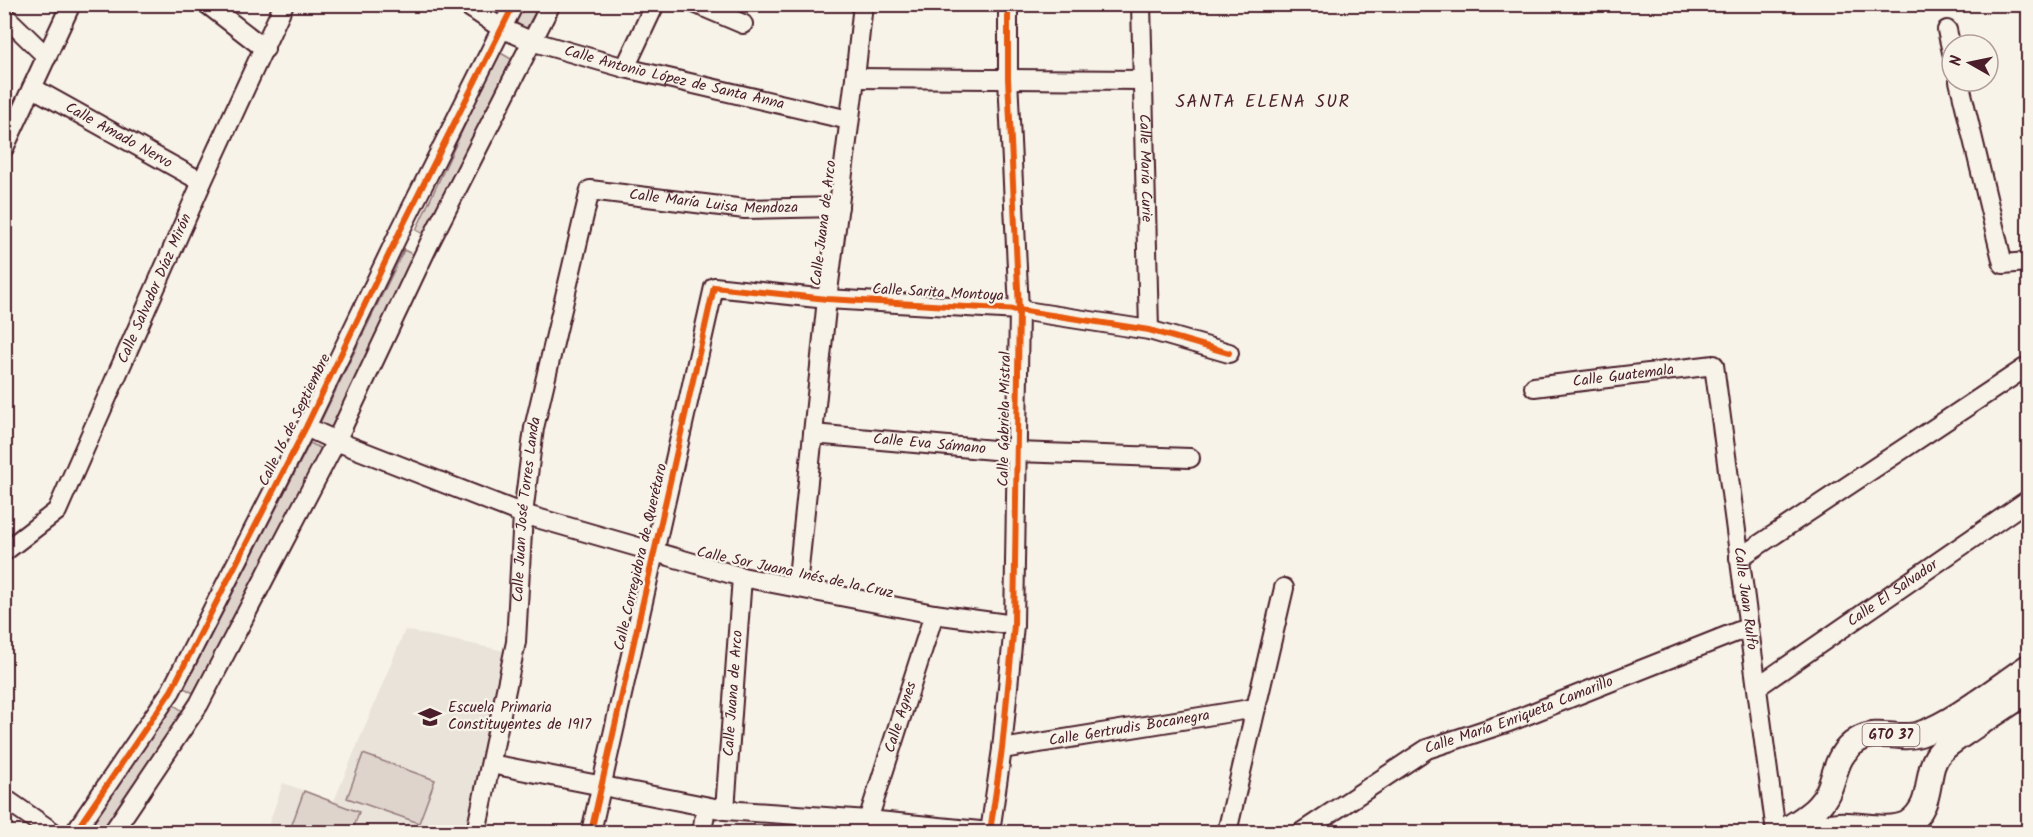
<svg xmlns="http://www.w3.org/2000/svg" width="2033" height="837" viewBox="0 0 2033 837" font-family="Kalam,sans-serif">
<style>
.built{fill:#eae3da}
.green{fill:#ded4cc;stroke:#947a7c;stroke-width:1.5}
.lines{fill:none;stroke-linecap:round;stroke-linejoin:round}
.minor-casing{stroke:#4a1f2b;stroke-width:22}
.major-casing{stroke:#4a1f2b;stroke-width:28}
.minor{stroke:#f7f3e8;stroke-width:18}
.major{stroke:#f7f3e8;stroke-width:24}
.cycleway-casing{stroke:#f7f3e8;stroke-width:10}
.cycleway{stroke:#e8590c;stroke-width:6}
.labels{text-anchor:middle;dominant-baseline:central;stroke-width:4.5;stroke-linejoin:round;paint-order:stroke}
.shield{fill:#f7f3e8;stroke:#7e5f64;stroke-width:1.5}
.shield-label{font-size:14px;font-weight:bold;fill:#4a1f2b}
.street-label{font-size:15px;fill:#4a1f2b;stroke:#f7f3e8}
.poi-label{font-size:15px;fill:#4a1f2b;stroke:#f7f3e8;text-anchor:start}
.quarter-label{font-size:18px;letter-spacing:1.5px;fill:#4a1f2b;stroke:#f7f3e8}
</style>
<rect width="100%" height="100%" fill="#f7f3e8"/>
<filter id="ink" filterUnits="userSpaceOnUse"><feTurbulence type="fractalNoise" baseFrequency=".0167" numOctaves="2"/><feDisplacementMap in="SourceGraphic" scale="12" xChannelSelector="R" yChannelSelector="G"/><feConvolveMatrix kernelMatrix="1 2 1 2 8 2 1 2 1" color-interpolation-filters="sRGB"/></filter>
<g filter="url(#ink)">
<path class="built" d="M405,630L505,651L467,832H266L283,783L334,801Z"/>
<g class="green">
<path d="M524,5H539L526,29L515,22Z"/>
<path d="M499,52L513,60L425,235L416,230Z"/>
<path d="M404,250L416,256L331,431L318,427Z"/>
<path d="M310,443L324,450L193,693L184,688Z"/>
<path d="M171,703L184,712L105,832H89L87,831Z"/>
<path d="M363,754L435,780L419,823L347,798Z"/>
<path d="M304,791L359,812L352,832H305L291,827Z"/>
</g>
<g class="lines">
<g class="minor-casing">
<g id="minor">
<path d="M207,4L265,49"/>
<path id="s1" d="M465,4L501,28L531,41L625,68L849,120"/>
<path d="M696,4L743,24"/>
<path id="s2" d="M1141,4L1149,330"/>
<path d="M4,15L47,57"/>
<path d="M1947,30L1952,52"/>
<path d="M625,68L655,4"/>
<path d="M855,78L1142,80"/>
<path d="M1959,81L2003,264L2028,262"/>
<path id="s3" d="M33,88L202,182"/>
<path d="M4,148L71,4"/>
<path id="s4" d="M1534,387L1714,365L1776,832"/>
<path d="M306,427L336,441L523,514L742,577L934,614L1014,625"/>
<path id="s5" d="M813,434L1016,452L1190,458"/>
<path id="s6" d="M4,552L57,511L202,182L284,4"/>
<path d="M1739,558L2028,366"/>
<path d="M797,587L827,299L855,78L863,4"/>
<path id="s7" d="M1757,687L2028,500"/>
<path id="s8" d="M1002,749L1256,708"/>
<path d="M491,764L725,810L868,820L990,832"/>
<path d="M4,798L53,832"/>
<path id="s9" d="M725,810L742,577"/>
<path id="s10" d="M868,820L934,614"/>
<path d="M75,832L171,691L306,427L401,229L514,4"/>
<path d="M113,832L199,704L336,441L429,244L551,4"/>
<path id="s11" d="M476,832L516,642L523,514L534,428L590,190L745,209L839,207"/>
<path d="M591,832L714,287L827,299L1019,310L1149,330L1229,353"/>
<path d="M702,832L706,807"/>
<path d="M990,832L1002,749L1014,625L1019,310L1008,78V4"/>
<path d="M1227,832L1284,588"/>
<path id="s12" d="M1302,832L1427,749L1509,722L1749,627"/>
</g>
</g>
<g class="major-casing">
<g id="major">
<path d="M1783,832C1794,824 1810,816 1819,805C1839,784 1829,758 1858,740C1878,728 1899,741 1920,734C1953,723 1998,687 2028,667"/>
<path d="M1815,832C1843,814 1879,837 1908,823C1937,803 1922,771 1941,751C1951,741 1964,734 1975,726C1993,715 2011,703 2028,691"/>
</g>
</g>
<use href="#minor" class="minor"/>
<use href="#major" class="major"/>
<g class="cycleway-casing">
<g id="cycleway">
<path d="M75,832L171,691L306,427L401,229L514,4"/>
<path d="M591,832L714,287L827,299L1019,310L1149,330L1229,353"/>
<path d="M990,832L1002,749L1014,625L1019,310L1008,78V4"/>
</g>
</g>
<use href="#cycleway" class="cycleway"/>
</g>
</g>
<defs>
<g id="school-bare" transform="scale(1.8)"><path d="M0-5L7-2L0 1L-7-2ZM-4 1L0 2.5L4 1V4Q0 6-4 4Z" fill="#4a1f2b" stroke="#f7f3e8" stroke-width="2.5" paint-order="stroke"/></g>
</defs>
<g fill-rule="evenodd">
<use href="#school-bare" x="430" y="717"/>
</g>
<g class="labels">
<rect class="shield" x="1862.5" y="724" width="57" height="22" rx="4.5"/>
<g class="shield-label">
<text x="1891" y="735">GTO 37</text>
</g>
<g class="street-label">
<text stroke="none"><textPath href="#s1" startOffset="224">Calle Antonio López de Santa Anna</textPath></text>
<text stroke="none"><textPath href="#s3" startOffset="98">Calle Amado Nervo</textPath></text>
<text stroke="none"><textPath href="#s2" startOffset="164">Calle María Curie</textPath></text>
<text stroke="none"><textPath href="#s11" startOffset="778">Calle María Luisa Mendoza</textPath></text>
<text transform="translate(824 223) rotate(-83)">Calle Juana de Arco</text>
<text stroke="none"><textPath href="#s6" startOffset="310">Calle Salvador Díaz Mirón</textPath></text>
<text transform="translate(938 293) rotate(3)">Calle Sarita Montoya</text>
<text stroke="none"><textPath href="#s4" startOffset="90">Calle Guatemala</textPath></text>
<text transform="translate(1005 419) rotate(-89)">Calle Gabriela Mistral</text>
<text transform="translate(295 420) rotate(-64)">Calle 16 de Septiembre</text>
<text stroke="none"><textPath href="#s5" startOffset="117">Calle Eva Sámano</textPath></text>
<text stroke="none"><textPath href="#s11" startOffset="327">Calle Juan José Torres Landa</textPath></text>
<text transform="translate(641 557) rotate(-77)">Calle Corregidora de Querétaro</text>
<text transform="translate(795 573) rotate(12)">Calle Sor Juana Inés de la Cruz</text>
<text stroke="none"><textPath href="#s7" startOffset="165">Calle El Salvador</textPath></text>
<text stroke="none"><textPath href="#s4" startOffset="417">Calle Juan Rulfo</textPath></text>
<text stroke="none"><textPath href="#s9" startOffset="117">Calle Juana de Arco</textPath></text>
<text stroke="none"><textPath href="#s10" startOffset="108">Calle Agnes</textPath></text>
<text stroke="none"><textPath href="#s12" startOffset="248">Calle María Enriqueta Camarillo</textPath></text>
<text stroke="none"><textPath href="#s8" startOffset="129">Calle Gertrudis Bocanegra</textPath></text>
</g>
<g class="poi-label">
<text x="448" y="708">Escuela Primaria<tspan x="448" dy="17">Constituyentes de 1917</tspan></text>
</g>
<g class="quarter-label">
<text x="1263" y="102">SANTA ELENA SUR</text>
</g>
</g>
<rect width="2033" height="837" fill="none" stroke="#f7f3e8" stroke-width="24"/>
<rect x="12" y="12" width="2009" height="813" fill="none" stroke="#4a1f2b" stroke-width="2" filter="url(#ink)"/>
<g transform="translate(1970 63) rotate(279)"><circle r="28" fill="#f7f3e8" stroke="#b29e9c" stroke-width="1.5"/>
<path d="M0-4.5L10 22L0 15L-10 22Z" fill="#4a1f2b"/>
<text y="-9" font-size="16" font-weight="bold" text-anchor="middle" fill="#4a1f2b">N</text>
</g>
</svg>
